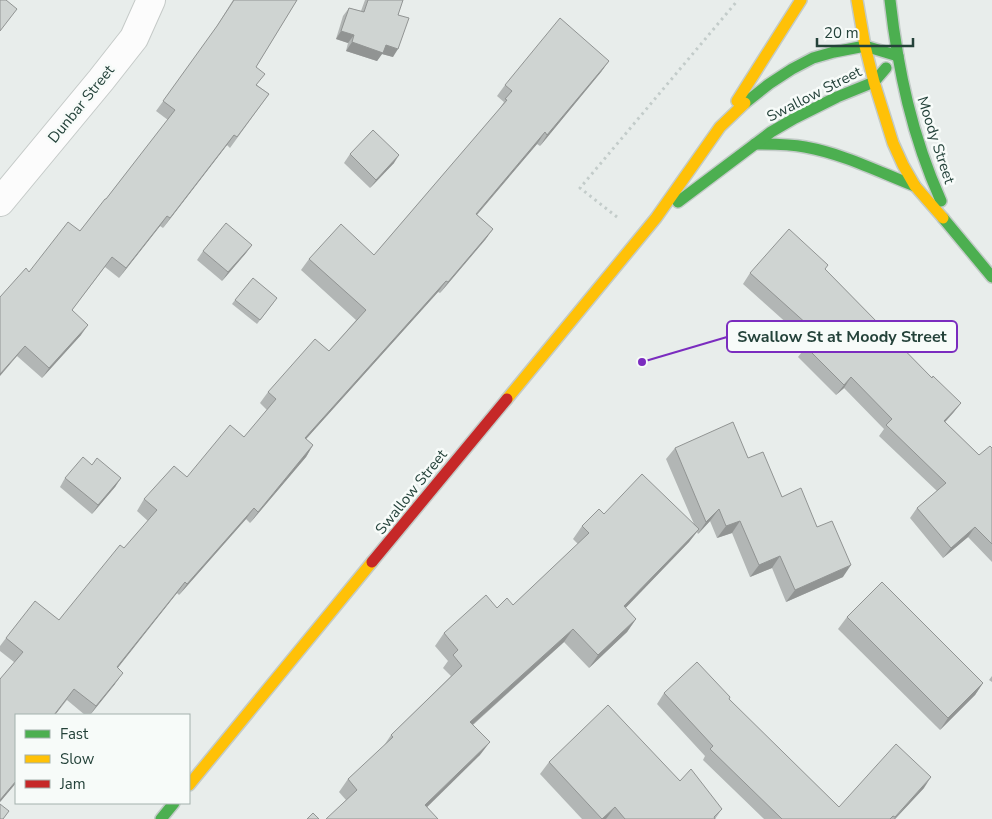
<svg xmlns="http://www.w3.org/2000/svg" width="992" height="819" viewBox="0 0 992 819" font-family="'Nunito Sans',sans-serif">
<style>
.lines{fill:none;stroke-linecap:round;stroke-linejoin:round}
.street-casing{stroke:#c5cac8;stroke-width:30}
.fast-casing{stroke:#c3cbc8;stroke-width:14}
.slow-casing{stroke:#c3cbc8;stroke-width:14}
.jam-casing{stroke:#c3cbc8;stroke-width:14}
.path{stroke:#c3ccca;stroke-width:3;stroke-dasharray:2.5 4;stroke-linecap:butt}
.street{stroke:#fcfcfc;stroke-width:28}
.fast{stroke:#4caf50;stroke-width:11}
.slow{stroke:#ffc107;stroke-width:11}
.jam{stroke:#c62828;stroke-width:11}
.wall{fill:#b2b6b5}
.shaded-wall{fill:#919493}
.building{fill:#cfd4d2;stroke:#919493}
.labels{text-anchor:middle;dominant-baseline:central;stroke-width:5;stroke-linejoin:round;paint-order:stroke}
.street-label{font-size:15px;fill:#24423a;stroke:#f7fbf9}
.leader{fill:none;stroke:#7b2cbf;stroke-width:2}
.callout-dot{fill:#7b2cbf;stroke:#f7fbf9;stroke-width:2}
.callout{fill:#f7fbf9;stroke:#7b2cbf;stroke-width:2}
.callout-label{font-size:16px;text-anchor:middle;font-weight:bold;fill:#24423a}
</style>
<rect width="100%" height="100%" fill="#e8edeb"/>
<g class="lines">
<g class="street-casing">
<path id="street" d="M0,202L101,80L134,38L151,0"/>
</g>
<g class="fast-casing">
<g id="fast">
<path d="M890,0C898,71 912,136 941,201"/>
<path d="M745,103L769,84L792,69L813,58L834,52L865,46L898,56"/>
<path d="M755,144C772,144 789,144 805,147C844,154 879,172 915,186"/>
<path d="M678,202L771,132L795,118L837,97L874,82L886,68"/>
<path d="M943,218L992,277"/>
<path d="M161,819L174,803"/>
</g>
</g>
<g class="slow-casing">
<g id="slow">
<path d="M857,0L865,46L874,82L893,143L903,165L915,186L943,218"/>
<path d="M737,101L801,0"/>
<path d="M507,399L656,218L720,127L745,103"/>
<path d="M189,785L372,562"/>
</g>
</g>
<g class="jam-casing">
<path id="jam" d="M372,562L507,399"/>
</g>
<path class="path" d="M617,217L580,188L738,0"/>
<use href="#street" class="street"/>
<use href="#fast" class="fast"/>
<use href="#slow" class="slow"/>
<use href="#jam" class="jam"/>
</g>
<g class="wall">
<path d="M233,0H297L256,67L257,85L269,94L230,148L227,145L163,228L160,226L119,278L105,267L72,310L81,335L42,378L17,356L29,272L80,231L106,199L168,120L156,111L212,34Z"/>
<path d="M365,0H402L398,15L393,57L382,54L377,61L346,51L348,43L336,39L343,16L349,8L361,11Z"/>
<path d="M609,61L601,72L540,146L537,144L477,215L493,229L485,240L440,293L438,292L306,439L313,445L306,457L250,523L246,519L179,595L177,593L117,668L115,684L90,715H85L67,700L55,715H16V783L0,802L14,662L0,651V646L6,638L59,620L124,548L148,521L137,511L144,499L187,477L244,437L267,410L260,403L268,392L329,351L356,320L301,270L309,259L374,255L498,111L504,102L497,96L505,85Z"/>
<path d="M350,154L394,163L370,188L344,163Z"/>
<path d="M252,245L246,253L222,281L197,260L203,251Z"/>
<path d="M825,269L932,378L961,403L953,413L945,422L979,455L992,448V562L968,537L943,558L910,518L917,508L937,491L879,436L884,429L844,388L836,395L798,357L809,343L743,284L750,273Z"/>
<path d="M235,300L274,302L257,324L232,304Z"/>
<path d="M675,448L748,458L782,497L817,527L843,577L786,602L772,568L750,577L732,533L717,538L710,521L698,534L697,532L689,542L625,608L636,619L627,632L589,668L564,642L473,725L480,755L346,800L339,792L348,779L383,747L391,735L451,676L443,668L448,661L435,646L444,633L497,608L513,605L578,544L573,539L582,526L604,514L694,524L666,459Z"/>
<path d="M92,465L121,478L115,487L92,514L60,487L65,478Z"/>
<path d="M847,617L983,683L975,695L940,730L838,629Z"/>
<path d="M992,676V682L989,680Z"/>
<path d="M664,693L729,700L839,807L924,788L895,819H764L703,760L705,756L657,704Z"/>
<path d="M549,762L680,781L722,809L715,819H582L540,774Z"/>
</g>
<g class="shaded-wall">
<path d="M341,31L354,35L348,43L336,39Z"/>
<path d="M352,42L386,45L398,49L393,57L382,54L377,61L346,51Z"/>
<path d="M609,61L601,72L540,146L547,135Z"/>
<path d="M545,132L537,144L468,225L476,214Z"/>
<path d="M234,135L227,145L163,228L170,218Z"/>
<path d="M399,155L394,163L370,188L376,180Z"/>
<path d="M167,216L160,226L119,278L126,268Z"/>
<path d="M493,229L485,240L440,293L448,282Z"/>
<path d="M252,245L246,253L222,281L228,272Z"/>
<path d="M446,281L438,292L297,449L305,438Z"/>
<path d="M88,325L81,335L42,378L49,368Z"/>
<path d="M25,346L17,356L0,376V374Z"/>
<path d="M851,377L844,388L836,395L844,385Z"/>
<path d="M961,403L953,413L936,432L944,421Z"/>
<path d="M313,445L306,457L250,523L258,512Z"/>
<path d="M121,478L115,487L92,514L98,505Z"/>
<path d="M254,508L246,519L179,595L187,584Z"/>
<path d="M719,509L710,521L698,534L706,522Z"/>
<path d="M740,521L732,533L717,538L726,526Z"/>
<path d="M975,527L968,537L943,558L951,548Z"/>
<path d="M699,529L689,542L615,619L624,606Z"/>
<path d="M780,556L772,568L750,577L759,565Z"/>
<path d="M851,565L843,577L786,602L795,590Z"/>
<path d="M185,582L177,593L109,679L117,667Z"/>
<path d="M636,619L627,632L589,668L598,655Z"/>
<path d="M573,629L564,642L461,735L470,722Z"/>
<path d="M123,673L115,684L90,715L96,706Z"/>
<path d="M983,683L975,695L940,730L948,718Z"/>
<path d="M74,689L55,715H54Z"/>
<path d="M490,742L480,755L416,818L425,805Z"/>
<path d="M931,777L924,788L895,819H894Z"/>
<path d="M16,781V783L0,802V800Z"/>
<path d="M615,807L606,819H602Z"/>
</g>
<g class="building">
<path d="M0,0H6L17,9L0,31Z"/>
<path d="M234,0H297L256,67L265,74L256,85L269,94L237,137L234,135L170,218L167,216L126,268L112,257L72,310L88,325L49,368L25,346L0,374V297L26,268L29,272L68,222L80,231L105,199H106L175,110L163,101L217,26Z"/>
<path d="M368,0H403L398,15L409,18L398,49L386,45L383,53L352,42L354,35L341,31L349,8L364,12Z"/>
<path d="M560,18L609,61L547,135L545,132L476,214L493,229L448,282L446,281L305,438L313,445L258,512L254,508L187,584L185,582L117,667L123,673L96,706L74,689L54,715H16V781L0,800V679L23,652L6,638L35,601L59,620L120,545L124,548L157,510L144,499L174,466L187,477L230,425L244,437L276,399L268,392L315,339L329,351L366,310L309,259L341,224L374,255L507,100L505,99L512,91L505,85Z"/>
<path d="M373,130L399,155L376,180L350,154Z"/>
<path d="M226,223L252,245L228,272L203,251Z"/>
<path d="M789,229L828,265L825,269L932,378L933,376L961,403L944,421L979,455L990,446L992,448V544L975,527L951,548L917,508L946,483L886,425L892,419L851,377L844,385L806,347L818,334L750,273Z"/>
<path d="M253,278L277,298L260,320L235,300Z"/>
<path d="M733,422L748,458L763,452L782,497L801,488L817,527L832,521L851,565L795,590L780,556L759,565L740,521L726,526L719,509L706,522L675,448Z"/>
<path d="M83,457L92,465L97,458L121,478L98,505L65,478Z"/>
<path d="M642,474L699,529L624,606L636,619L598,655L573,629L470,722L490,742L425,805L438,819H326L357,790L348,779L393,737L391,735L462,666L453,655L458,650L444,633L486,595L497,608L507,598L513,605L589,533L582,526L599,509L604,514Z"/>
<path d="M882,582L983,683L948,718L847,617Z"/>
<path d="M697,662L730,697L729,699L839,807L896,744L931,777L895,817L893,816L890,819H782L710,749L713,746L664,693Z"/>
<path d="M608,705L680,781L691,769L722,809L714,817L715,819H625L615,807L602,819L549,762Z"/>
<path d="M0,804L9,811L3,819H0Z"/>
<path d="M313,813L319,819H307Z"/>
</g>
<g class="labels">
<g class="street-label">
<text transform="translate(814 94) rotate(-27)">Swallow Street</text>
<text transform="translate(81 104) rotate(-51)">Dunbar Street</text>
<text transform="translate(936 140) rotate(72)">Moody Street</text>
<text transform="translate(411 492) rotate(-51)">Swallow Street</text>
</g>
</g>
<path class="leader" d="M642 362L727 337"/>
<circle class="callout-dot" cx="642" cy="362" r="5"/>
<rect class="callout" x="727" y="321" width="230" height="31" rx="5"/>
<g class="callout-label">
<text x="842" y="342">Swallow St at Moody Street</text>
</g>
<rect x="15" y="714" width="175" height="90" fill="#f7fbf9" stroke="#a3b1ad"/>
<rect x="25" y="730" width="25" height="8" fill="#4caf50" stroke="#a3b1ad"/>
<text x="60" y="739" font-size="15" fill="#24423a">Fast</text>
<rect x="25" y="755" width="25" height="8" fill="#ffc107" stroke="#a3b1ad"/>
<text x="60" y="764" font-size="15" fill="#24423a">Slow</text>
<rect x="25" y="780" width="25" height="8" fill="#c62828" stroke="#a3b1ad"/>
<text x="60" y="789" font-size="15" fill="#24423a">Jam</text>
<path d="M817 38v8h96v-8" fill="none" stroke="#24423a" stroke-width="2.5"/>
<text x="824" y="38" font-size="15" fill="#24423a" stroke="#f7fbf9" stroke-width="4" paint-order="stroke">20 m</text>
</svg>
